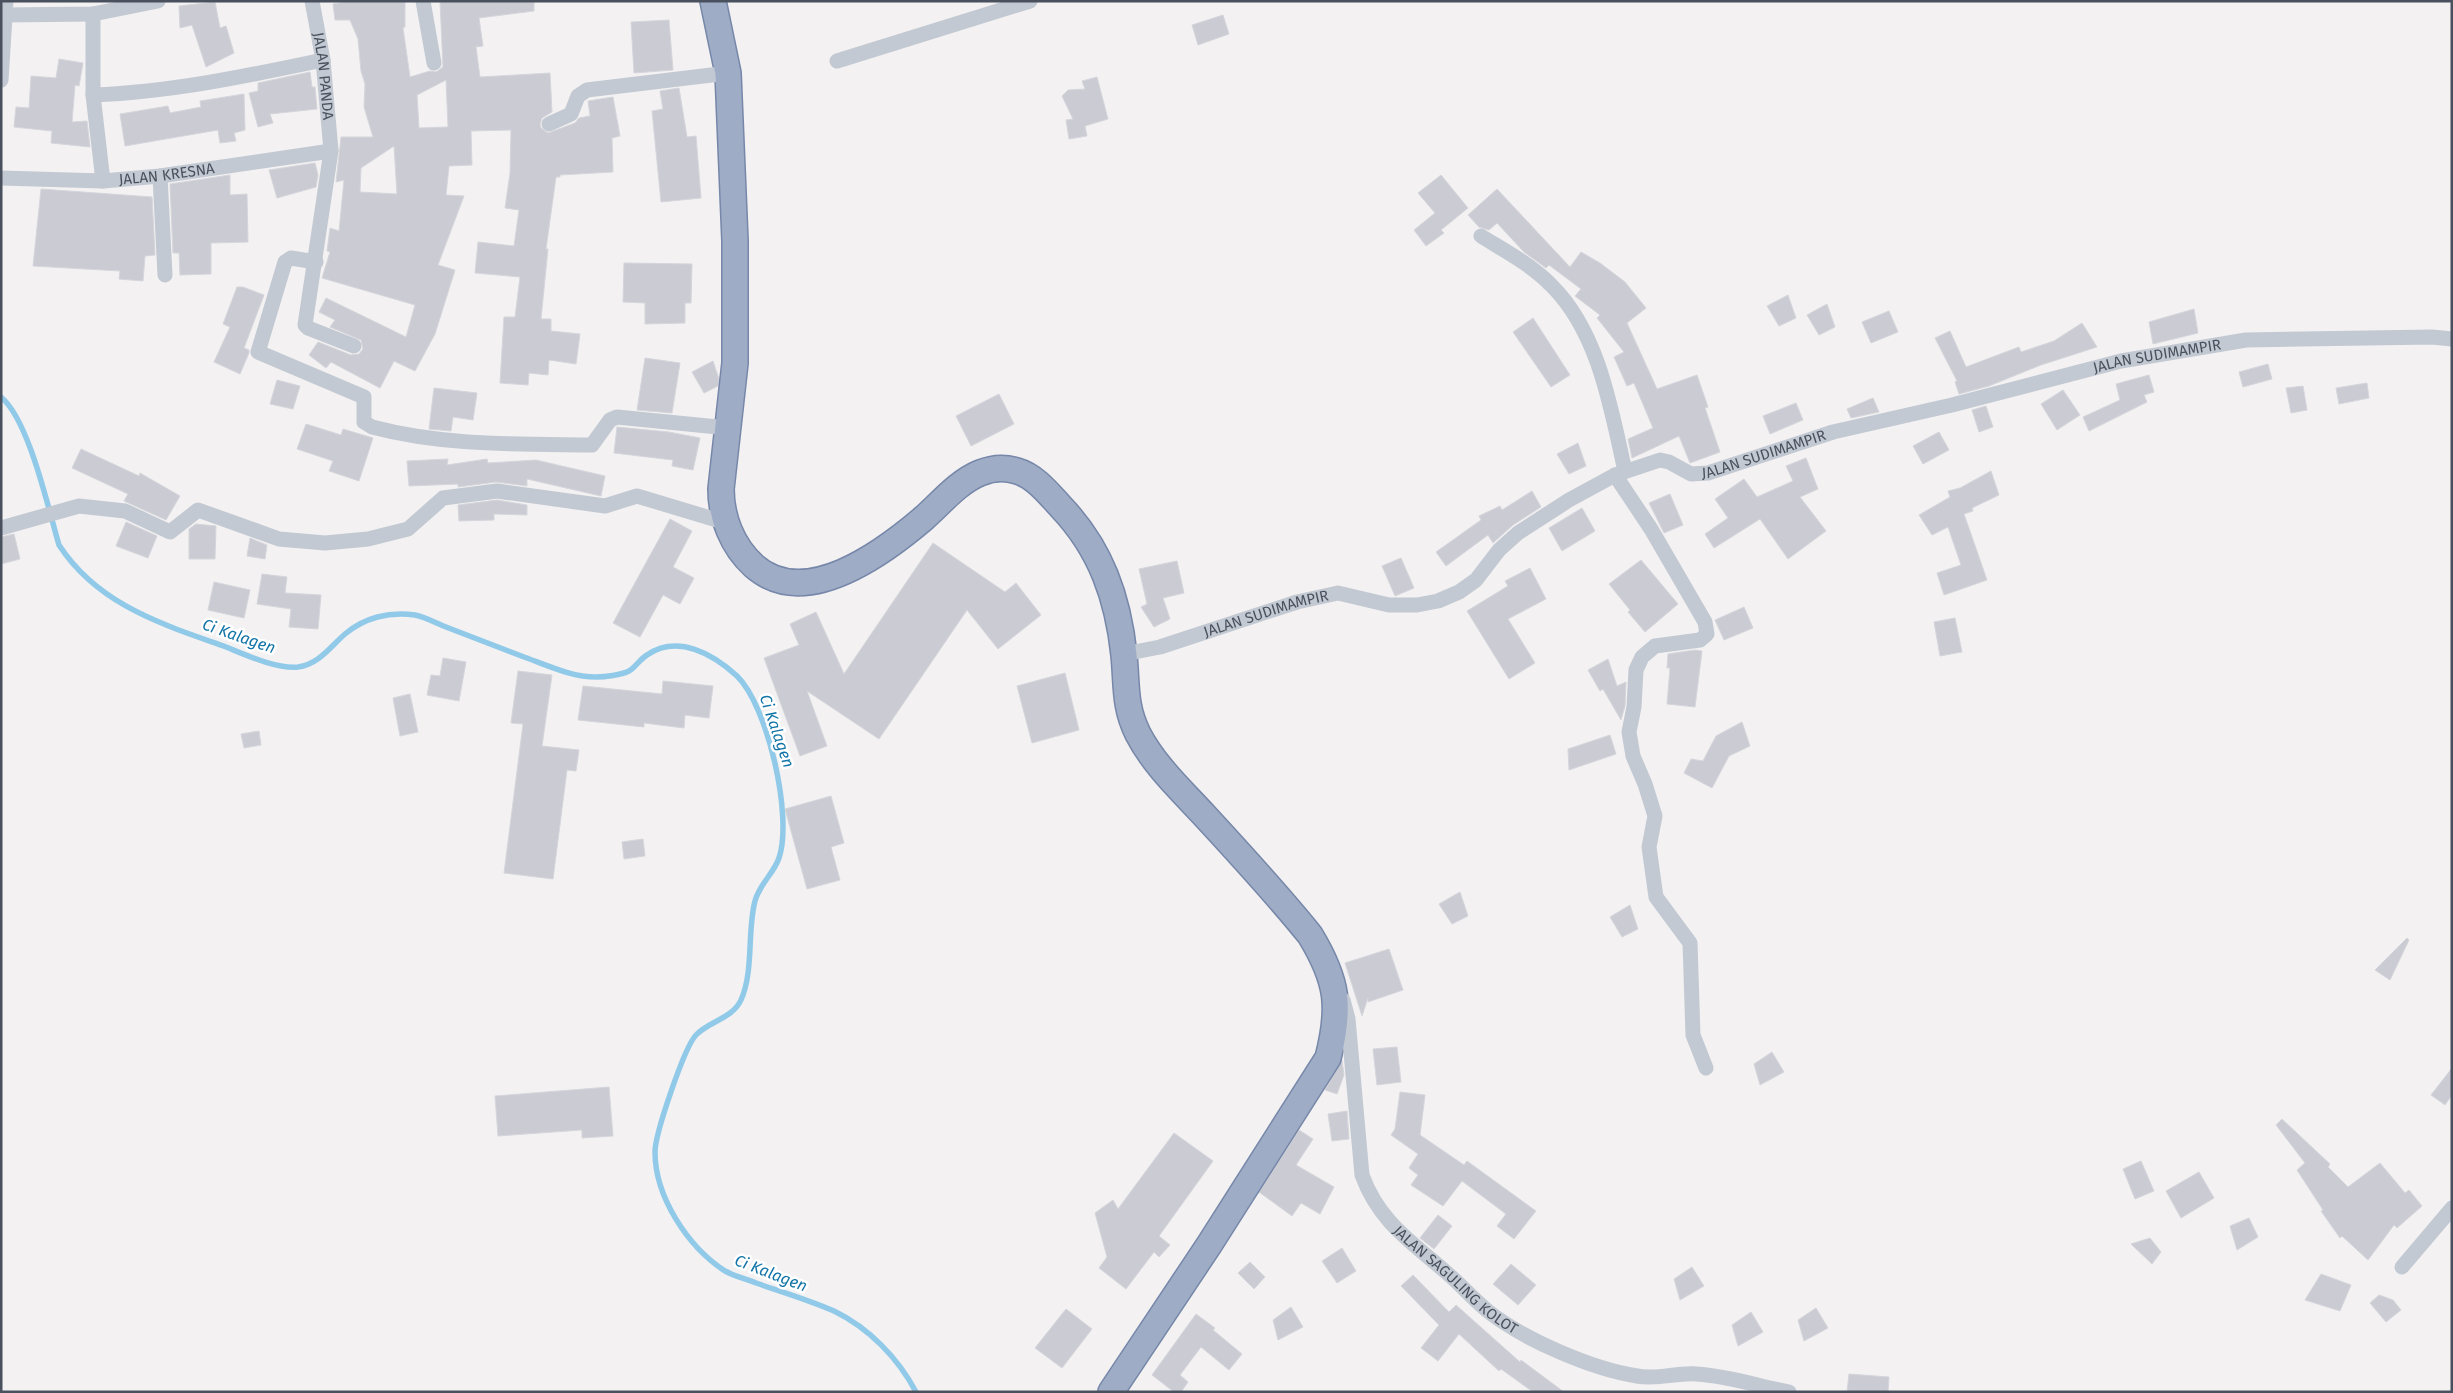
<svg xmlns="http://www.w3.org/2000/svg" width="2453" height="1393" viewBox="0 0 2453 1393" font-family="'Fira Sans',sans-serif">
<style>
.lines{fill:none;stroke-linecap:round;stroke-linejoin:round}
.stream{stroke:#91cae9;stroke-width:5.5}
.building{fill:#cbccd3;stroke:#d5d6dc;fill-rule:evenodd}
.trunk-casing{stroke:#7687a9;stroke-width:28}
.minor{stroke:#c2c9d2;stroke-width:15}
.trunk{stroke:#9eacc6;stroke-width:25}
.labels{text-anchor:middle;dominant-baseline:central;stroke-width:5;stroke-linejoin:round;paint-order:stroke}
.street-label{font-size:15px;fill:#49515e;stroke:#fff}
.water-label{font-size:16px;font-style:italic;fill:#1274a8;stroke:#fff}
</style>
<rect width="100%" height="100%" fill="#f3f1f1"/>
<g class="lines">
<path class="stream" d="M1,397C29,420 48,508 59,545C98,605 162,624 226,647C246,655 276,669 298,667C319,664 330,647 345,634C364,618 389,611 415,615C425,617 436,623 446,627C472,637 498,647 524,657C547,665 571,677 596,677C605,677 621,675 629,671C635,668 640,659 647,655C678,634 713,654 737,676C768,706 793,817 779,858C774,873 759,885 755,901C747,931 754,971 741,1000C732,1019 709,1021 696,1035C684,1048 655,1134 655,1152C655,1197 688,1247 725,1271C734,1276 746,1279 756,1283C782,1292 809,1300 834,1311C869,1328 898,1358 916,1392"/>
</g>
<g class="building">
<path d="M349,1H405V27L403,28L410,77L430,71L436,72L443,67L440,1H534V11L479,18L483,46L476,47L480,77L550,73L552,112L542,118L540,124L541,128L548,133L575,123L579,118L590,116L588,101L613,97L620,136L612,138L613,172L560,175V177H556L546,249H548L541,319H551V331L580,334L576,364L549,360L548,375L529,373L528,385L500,383L504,317H515L520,277L475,273L478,242L514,246L519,210L505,208L510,173L511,130L471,131L472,165L449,166L446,195L464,196L438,265L455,270L435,334L415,371L394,361L380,388L331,362L326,368L309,355L318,342L351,355L359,354L363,349L361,340L330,327L335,320L319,312L326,298L406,337L415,305L322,278L330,252L327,251L330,228L339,231L344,180L336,182L341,137H373L364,107L365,84L361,71L358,39L350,20H335L333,4ZM446,80L448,127L419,128L417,95ZM394,146L397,194L360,192L361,168Z"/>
<path d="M215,2L220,28L226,26L234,53L206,67L192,25L180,28L179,6Z"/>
<path d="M1223,15L1229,34L1198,45L1192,25Z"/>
<path d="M669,20L673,70L634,73L631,22Z"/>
<path d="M59,59L83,63L79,86L75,85L72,122L87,121L90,147L51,143L52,131L14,127L16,107L29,108L31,76L56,78Z"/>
<path d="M310,72L312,87H315L317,109L270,114L273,123L258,127L249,93L258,91V83Z"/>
<path d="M1097,77L1108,119L1085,126L1087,136L1069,139L1066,120L1073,119L1062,96L1068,90L1085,89L1082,81Z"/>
<path d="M679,88L687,137L696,136L701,198L661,202L652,111L663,109L660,91Z"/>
<path d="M244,94L245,130L234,133L236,141L220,143L218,130L125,146L120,114L168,106L170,113L201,107L200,101Z"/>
<path d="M315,163L318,175L316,187L277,198L269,170Z"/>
<path d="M230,175V195L247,194L248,242L211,243V274L180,275L179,253H173L170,184Z"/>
<path d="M1441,175L1468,208L1441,230L1444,233L1426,246L1414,230L1435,213L1418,193Z"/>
<path d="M41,189L152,197L155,255L145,256L143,281L119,279L120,271L33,266Z"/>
<path d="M1497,189L1570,267L1581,252L1600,263L1625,282L1646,308L1627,323L1657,389L1697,375L1708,407L1705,408L1720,452L1690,463L1679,436L1632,458L1628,439L1653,428L1634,383L1627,386L1614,357L1624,352L1597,318L1600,315L1575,296L1581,289L1549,265L1546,268L1524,252L1497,223L1489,230L1479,227L1468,215Z"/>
<path d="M624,263L692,264L691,303H685V323L645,324V303L623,302Z"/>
<path d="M237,287H243L264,295L244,348L249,350V353L240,374L214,362L230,327L223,324Z"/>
<path d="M1788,295L1796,318L1779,326L1767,306Z"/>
<path d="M1827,304L1835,327L1819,335L1807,315Z"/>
<path d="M2194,309L2198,333L2153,344L2149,322Z"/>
<path d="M1889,311L1898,332L1871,343L1862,322Z"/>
<path d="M1533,318L1570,375L1551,387L1513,332Z"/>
<path d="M2082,323L2097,347L2041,365L1989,386L1959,394L1955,382L1957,381L1935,338L1950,331L1966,367L2019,347L2021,352L2054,341Z"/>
<path d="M645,358L680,363L672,413L637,410Z"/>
<path d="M713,361L719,379L718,386L704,393L692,372Z"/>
<path d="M2268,364L2272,379L2243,387L2239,372Z"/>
<path d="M2149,375L2154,392L2144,395L2147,402L2089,431L2083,417L2120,400L2116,384Z"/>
<path d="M277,380L300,386L293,409L270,404Z"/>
<path d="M2367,383L2369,398L2339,404L2336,388Z"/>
<path d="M2303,386L2307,410L2291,413L2286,388Z"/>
<path d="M434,388L477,393L473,420L453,417L451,431L429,429Z"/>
<path d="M2063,390L2080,415L2057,430L2041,404Z"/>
<path d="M999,394L1014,424L971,446L956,416Z"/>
<path d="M1873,398L1879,412L1851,418L1847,409Z"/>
<path d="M1796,403L1803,420L1770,434L1763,416Z"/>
<path d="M1986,406L1993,427L1979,432L1972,410Z"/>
<path d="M306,424L341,435L343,429L373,438L359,481L329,471L333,461L297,449Z"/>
<path d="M617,427L669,432L700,438L693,470L672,466L673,460L614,453Z"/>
<path d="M1939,432L1949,450L1923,464L1913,446Z"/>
<path d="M1578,443L1586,466L1569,474L1557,454Z"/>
<path d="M81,449L139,476L140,473L180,496L166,520L124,501L128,494L72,468Z"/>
<path d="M1806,458L1818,489L1800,497L1826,531L1788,559L1760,519L1714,548L1705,534L1728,518L1715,499L1744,479L1757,497L1793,481L1786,466Z"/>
<path d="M448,459L447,465L487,459L488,463L536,460L605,476L601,496L527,479V486L496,482L458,487V484L409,486L407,461Z"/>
<path d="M1991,471L1999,495L1972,508L1973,511L1964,514L1987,580L1944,595L1937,573L1961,565L1948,527L1932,535L1919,515L1950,497L1948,491L1960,488Z"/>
<path d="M1532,491L1541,507L1513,525L1493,543L1488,535L1446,566L1436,552L1481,520L1479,516L1500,506L1502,510Z"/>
<path d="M1670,494L1683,525L1664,533L1649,503Z"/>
<path d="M497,500L527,505V515L494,514V520L459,521L458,505Z"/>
<path d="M1582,508L1595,531L1562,551L1549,528Z"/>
<path d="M670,519L692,531L673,567L694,578L680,604L663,595L640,637L613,623Z"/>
<path d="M126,522L157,536L148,558L116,546Z"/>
<path d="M196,524L216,526L215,559H189V529Z"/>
<path d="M14,534L20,559L1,564V537Z"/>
<path d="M250,538L267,545L265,559L247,556Z"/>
<path d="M933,543L1005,592L1016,583L1041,615L998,649L967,610L879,739L807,691L827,746L800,756L764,658L799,645L790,624L816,612L844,674Z"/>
<path d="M1401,558L1414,588L1395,596L1382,566Z"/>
<path d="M1641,560L1678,604L1645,632L1628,612L1630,610L1609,584Z"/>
<path d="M1177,561L1184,593L1163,598L1170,619L1154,627L1141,607L1147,604L1139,569Z"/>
<path d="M1530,568L1546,599L1508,619L1535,663L1509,679L1467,611L1508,586L1505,581Z"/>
<path d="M262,574L287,577L285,593L321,595L318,629L289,627L291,609L257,604Z"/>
<path d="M214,582L250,590L244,618L208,610Z"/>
<path d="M1744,607L1753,628L1724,640L1715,620Z"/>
<path d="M1955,618L1962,652L1940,656L1934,622Z"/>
<path d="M1695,650L1702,651L1695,707L1667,704L1670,668H1667L1668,654Z"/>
<path d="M443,658L466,662L459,701L427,695L431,675L440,676Z"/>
<path d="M1608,659L1617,686L1626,682L1625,706L1621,720L1603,689L1600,691L1588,670Z"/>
<path d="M518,671L552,675L542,746L579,750L576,771L567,770L553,879L504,873L523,724L511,723Z"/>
<path d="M1065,673L1079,730L1032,743L1017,686Z"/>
<path d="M663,681L713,686L709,718L685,715L684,728L644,723V727L578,720L583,686L662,694Z"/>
<path d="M410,694L418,732L400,736L393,698Z"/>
<path d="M1742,722L1750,746L1729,756L1712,788L1684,773L1691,759L1703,761L1716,736Z"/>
<path d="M259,731L261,745L244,748L241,734Z"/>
<path d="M1610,735L1616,754L1569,770L1568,749Z"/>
<path d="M831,796L844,843L831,847L840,880L807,889L785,809Z"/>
<path d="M643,839L645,856L624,859L622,842Z"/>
<path d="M1460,892L1468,916L1452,924L1439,904Z"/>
<path d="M1630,905L1638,929L1622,937L1610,917Z"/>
<path d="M2407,938L2409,940L2390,980L2375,970Z"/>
<path d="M1389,949L1403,990L1368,1002V998L1362,1016L1345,963Z"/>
<path d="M1397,1047L1401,1082L1377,1085L1373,1049Z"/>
<path d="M1772,1052L1784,1072L1760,1085L1754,1064Z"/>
<path d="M1342,1060L1344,1075L1337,1094L1325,1090Z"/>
<path d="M2452,1068V1095L2445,1105L2431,1095Z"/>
<path d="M609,1087L613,1136L582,1138V1130L498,1136L495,1096Z"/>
<path d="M1400,1092L1425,1095L1420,1135L1464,1165L1467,1161L1536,1211L1514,1239L1497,1226L1506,1214L1462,1181L1443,1206L1411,1185L1418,1175L1409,1168L1418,1154L1391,1135L1395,1129Z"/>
<path d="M1347,1111L1349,1139L1332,1141L1328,1114Z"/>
<path d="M2282,1119L2330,1164L2328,1167L2348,1187L2380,1163L2405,1193L2409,1190L2422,1206L2397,1228L2394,1225L2368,1260L2342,1236L2340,1238L2321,1211L2323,1210L2297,1170L2305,1163L2276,1125Z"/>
<path d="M1299,1130L1313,1139L1296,1165L1334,1187L1320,1214L1301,1203L1292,1216L1259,1192Z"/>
<path d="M1174,1133L1213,1161L1159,1236L1170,1245L1159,1257L1154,1252L1126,1289L1099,1268L1107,1257L1095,1213L1113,1200L1118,1209Z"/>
<path d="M2141,1161L2154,1191L2135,1199L2123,1169Z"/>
<path d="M2199,1172L2214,1198L2181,1218L2166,1191Z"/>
<path d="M1438,1215L1452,1226L1434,1249L1420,1238Z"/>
<path d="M2249,1218L2258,1237L2237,1250L2230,1226Z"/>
<path d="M2150,1238L2161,1252L2152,1264L2131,1244Z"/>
<path d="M1342,1248L1356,1271L1337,1283L1322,1261Z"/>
<path d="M1250,1262L1265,1277L1254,1289L1238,1273Z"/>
<path d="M1511,1264L1536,1285L1518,1305L1493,1284Z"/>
<path d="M1692,1267L1704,1286L1680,1300L1674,1279Z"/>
<path d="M2321,1274L2351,1285L2340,1311L2305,1300Z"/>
<path d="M1413,1275L1449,1312L1456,1305L1520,1362L1521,1360L1564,1392H1533L1501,1369L1499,1371L1459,1334L1438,1361L1421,1348L1439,1325L1401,1286Z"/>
<path d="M2379,1295L2393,1300L2401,1310L2386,1322L2370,1303Z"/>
<path d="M1291,1307L1303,1327L1278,1340L1273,1320Z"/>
<path d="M1816,1308L1828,1328L1804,1341L1798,1320Z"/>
<path d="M1066,1309L1092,1329L1062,1368L1035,1348Z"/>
<path d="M1751,1312L1763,1332L1738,1346L1732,1325Z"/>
<path d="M1196,1314L1215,1328L1213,1330L1242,1354L1229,1370L1201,1347L1180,1375L1188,1382L1181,1392H1174L1152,1375Z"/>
<path d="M1849,1374L1889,1377L1888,1392H1847Z"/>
</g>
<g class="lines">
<g class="trunk-casing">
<path id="trunk" d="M713,1L728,73L735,241V363L721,489C721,517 732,546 754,566C805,611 883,553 924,518C941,503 958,482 980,473C992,468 1005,467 1017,471C1035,476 1049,494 1061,507C1101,549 1118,598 1124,655C1127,685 1124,706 1138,734C1154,765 1182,791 1205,816C1241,855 1277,894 1310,935C1338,981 1341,1007 1328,1058L1209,1245L1111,1392"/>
</g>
<g class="minor">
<path id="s1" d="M312,1L323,60L331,151L305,325L308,328L354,346"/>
<path d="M423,1L434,63"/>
<path d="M93,14V95C171,92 247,76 323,60"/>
<path d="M5,15L93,14L158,1"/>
<path d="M837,61L1030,1"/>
<path d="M1,80L6,1"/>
<path d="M93,95L103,181"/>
<path d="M549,124L571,114L578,96L587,90L728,73"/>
<path d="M160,176L165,275"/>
<path id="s2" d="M1,178L103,181L160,176L331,151"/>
<path d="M1481,236C1505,251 1532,265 1552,286C1599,333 1611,409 1625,471"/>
<path d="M316,262L291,258L285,262L258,352L364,397V422L372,427C444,446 518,444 592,445L610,420L617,417L728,428"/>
<path d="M1615,475L1651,529L1705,622L1707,634L1700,640L1655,646L1642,657L1636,670L1634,707L1629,732L1633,756L1645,784L1655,816L1649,847L1656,897L1690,943L1693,1035L1706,1068"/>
<path d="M1,528L79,506L125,511L170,532L198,510L279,539L325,543L368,539L408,529L443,498L497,491L605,506L637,496L727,523"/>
<path id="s3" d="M1124,654L1160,647L1297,602L1338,593L1389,605H1417L1438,601L1459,592L1476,580L1499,550L1518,533L1569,500L1615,475L1660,460L1669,462L1691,474L1708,473L1833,432L1952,405L2121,361L2246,340L2432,337L2452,339"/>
<path id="s4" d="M1343,1000L1348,1019L1362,1175C1379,1222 1412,1242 1447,1273C1462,1286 1474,1300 1489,1312C1525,1340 1592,1369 1637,1376C1659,1380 1677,1372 1697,1374C1728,1376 1758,1386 1789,1392"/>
<path d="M2402,1267L2452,1208"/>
</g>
<use href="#trunk" class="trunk"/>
</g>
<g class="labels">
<g class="street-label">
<text stroke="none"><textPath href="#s1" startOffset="76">JALAN PANDA</textPath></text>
<text stroke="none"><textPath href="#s2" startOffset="166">JALAN KRESNA</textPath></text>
<text stroke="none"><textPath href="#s3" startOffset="1108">JALAN SUDIMAMPIR</textPath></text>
<text stroke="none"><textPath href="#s3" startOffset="702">JALAN SUDIMAMPIR</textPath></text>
<text stroke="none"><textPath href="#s3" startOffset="148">JALAN SUDIMAMPIR</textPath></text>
<text stroke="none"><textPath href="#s4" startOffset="319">JALAN SAGULING KOLOT</textPath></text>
</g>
<g class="water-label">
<text transform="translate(239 636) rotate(19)">Ci Kalagen</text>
<text transform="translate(777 731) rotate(71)">Ci Kalagen</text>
<text transform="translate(771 1273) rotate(21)">Ci Kalagen</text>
</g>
</g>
<rect width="2453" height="1393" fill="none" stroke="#49515e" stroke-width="5"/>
</svg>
